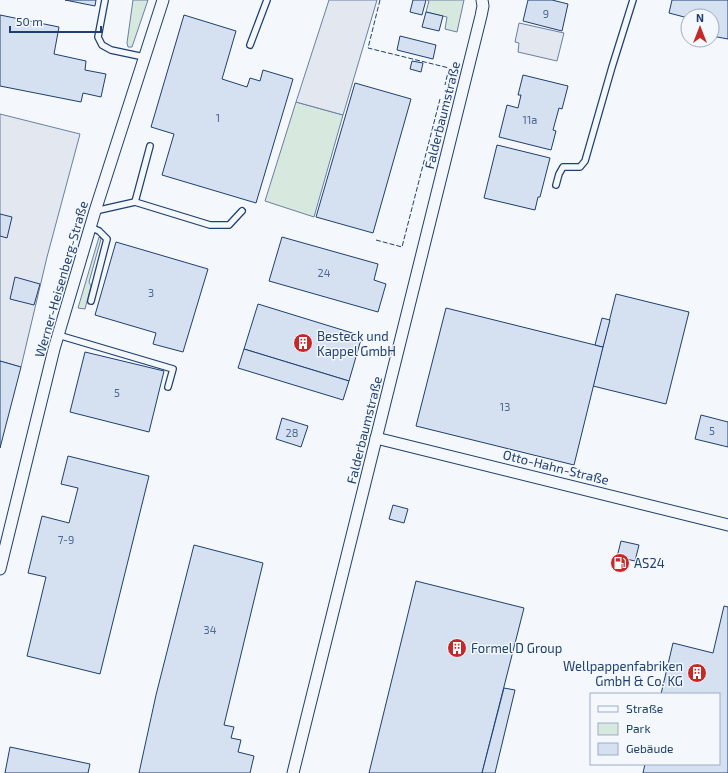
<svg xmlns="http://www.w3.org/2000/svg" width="728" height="773" viewBox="0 0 728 773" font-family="'Exo 2',sans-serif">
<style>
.green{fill:#d7e8df;stroke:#687fa3}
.parking{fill:#e3e8f0;stroke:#687fa3}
.building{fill:#d5e0f0;stroke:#1d3f73}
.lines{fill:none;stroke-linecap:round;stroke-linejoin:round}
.service-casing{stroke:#1d3f73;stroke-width:8}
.minor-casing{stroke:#1d3f73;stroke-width:13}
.service{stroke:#f4f7fb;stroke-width:5.5}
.minor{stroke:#f4f7fb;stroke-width:11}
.fence{stroke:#1d3f73;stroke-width:1;stroke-dasharray:5 2;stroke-linecap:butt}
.labels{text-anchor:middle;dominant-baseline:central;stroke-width:3;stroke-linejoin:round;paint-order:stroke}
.number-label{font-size:11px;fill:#4b6792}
.street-label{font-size:13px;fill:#1d3f73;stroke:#f4f7fb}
.poi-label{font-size:13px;fill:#1d3f73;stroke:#f4f7fb;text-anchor:start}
</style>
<rect width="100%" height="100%" fill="#f4f7fb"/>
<g class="green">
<path d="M133,0H148L132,47H128L127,43Z"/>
<path d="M427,0H464L457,32L445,29L447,17L426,12L429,1Z"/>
<path d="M296,102L343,115L314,217L265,201Z"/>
<path d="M99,237L101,239L89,282L91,286L85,309L78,308Z"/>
</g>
<g class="parking">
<path d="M329,0H377L343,115L296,102Z"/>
<path d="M519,23L564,33L557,61L518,52L519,43L515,42Z"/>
<path d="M0,114L80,134L47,257L21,367L0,361Z"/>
</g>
<g class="building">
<path d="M65,0H96L95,6Z"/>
<path d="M413,0H426L422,15L410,12Z"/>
<path d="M528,0H552L568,4L562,31L523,21Z"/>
<path d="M672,0H728V39L712,36V16H688V18L669,13Z"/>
<path d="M426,12L443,16L439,31L422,27Z"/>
<path d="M0,15L59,27L54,54L86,61L85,70L106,74L101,97L83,93L81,102L0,86Z"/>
<path d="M184,15L236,31L222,79L247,87L250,78L260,81L263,70L293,79L256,203L162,175L174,134L151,127Z"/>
<path d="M400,36L436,45L433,59L397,50Z"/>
<path d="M412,61L423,63L421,72L410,69Z"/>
<path d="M523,75L568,86L562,109L559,108L553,130L556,131L551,150L499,137L507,105L518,108L521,95H518Z"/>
<path d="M355,83L411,99L373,233L316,217Z"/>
<path d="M497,145L550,158L540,197H538L535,210L484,198Z"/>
<path d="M0,214L12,217L7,238L0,236Z"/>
<path d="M282,237L378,264L374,280L386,284L378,312L269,281Z"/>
<path d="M116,242L208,269L183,352L153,344L156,333L95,315Z"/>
<path d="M15,277L40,284L34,305L10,299Z"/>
<path d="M616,294L689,312L666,404L593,386Z"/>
<path d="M258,304L362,336L349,381L244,349Z"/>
<path d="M446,308L603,347L574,465L416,426Z"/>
<path d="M602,318L610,320L603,347L595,345Z"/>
<path d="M244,349L349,381L343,400L238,368Z"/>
<path d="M85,352L164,371L149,432L70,412Z"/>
<path d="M0,361L21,367L0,448Z"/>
<path d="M701,415L728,422V447L695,439Z"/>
<path d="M282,418L308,426L301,447L276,439Z"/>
<path d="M68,456L149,476L100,674L27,656L46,577L28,573L42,516L69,523L78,488L61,484Z"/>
<path d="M393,505L408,509L404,523L389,519Z"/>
<path d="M621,541L639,545L635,561L617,557Z"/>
<path d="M194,545L263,563L224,725L234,727L231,738L241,740L238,752L254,756L250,773H139L156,695Z"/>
<path d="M416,581L524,608L482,773H369Z"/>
<path d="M724,606L728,607V773H643L645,764H719V694H661L673,643L713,653Z"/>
<path d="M504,688L515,690L495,773H482Z"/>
<path d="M10,747L90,764L88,773H5Z"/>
</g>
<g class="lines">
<g class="service-casing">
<g id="service">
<path d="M105,0L98,37L102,45L111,50L144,57"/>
<path d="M250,45L267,0"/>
<path d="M556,185L559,174L563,167H580L585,161L612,67L633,0"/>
<path d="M135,202L150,146"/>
<path d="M95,211L135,202L210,225H229L242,211"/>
<path d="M90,227L99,231L107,239L91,301"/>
<path d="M58,335L173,369L168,387"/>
</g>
</g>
<g class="minor-casing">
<g id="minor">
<path d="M376,438L728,525"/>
<path d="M0,569L54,349L95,211L163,0"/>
<path d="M293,773L481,16L483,6L482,0"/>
</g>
</g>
<use href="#service" class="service"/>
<use href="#minor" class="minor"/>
<g class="fence">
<path d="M380,0L368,48L449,68L445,85"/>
<path d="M376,240L402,247L440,99"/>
</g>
</g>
<defs>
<g id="building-disc" transform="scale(1)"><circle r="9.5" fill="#c62828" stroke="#f4f7fb"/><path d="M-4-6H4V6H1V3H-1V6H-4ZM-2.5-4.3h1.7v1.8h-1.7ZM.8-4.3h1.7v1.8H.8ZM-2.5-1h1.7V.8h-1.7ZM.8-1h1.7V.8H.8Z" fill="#fff"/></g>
<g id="fuel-disc" transform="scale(1)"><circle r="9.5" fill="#c62828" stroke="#f4f7fb"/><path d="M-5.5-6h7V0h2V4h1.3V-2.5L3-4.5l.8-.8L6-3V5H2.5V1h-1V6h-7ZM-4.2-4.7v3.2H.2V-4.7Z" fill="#fff"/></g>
</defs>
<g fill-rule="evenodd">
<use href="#building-disc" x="303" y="343"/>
<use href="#fuel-disc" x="620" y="563"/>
<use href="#building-disc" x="457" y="648"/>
<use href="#building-disc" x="697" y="673"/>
</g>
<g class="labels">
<g class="number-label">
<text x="546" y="13">9</text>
<text x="218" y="117">1</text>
<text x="530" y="119">11a</text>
<text x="324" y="272">24</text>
<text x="151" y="292">3</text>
<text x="117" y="392">5</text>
<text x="505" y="406">13</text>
<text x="712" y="430">5</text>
<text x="292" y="432">28</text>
<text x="66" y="539">7-9</text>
<text x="210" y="629">34</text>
</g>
<g class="street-label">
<text transform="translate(442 115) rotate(-76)">Falderbaumstraße</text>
<text transform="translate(61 279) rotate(-74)">Werner-Heisenberg-Straße</text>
<text transform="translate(364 430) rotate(-76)">Falderbaumstraße</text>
<text transform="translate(556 467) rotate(14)">Otto-Hahn-Straße</text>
</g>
<g class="poi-label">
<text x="317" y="336">Besteck und<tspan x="317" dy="15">Kappel GmbH</tspan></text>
<text x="634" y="563">AS24</text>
<text x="471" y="648">Formel D Group</text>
<text x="683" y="666" text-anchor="end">Wellpappenfabriken<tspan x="683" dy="15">GmbH &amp; Co. KG</tspan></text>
</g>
</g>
<rect x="590" y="693" width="130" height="72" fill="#f4f7fb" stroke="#9eadc5"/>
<rect x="598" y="706" width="20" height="6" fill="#f4f7fb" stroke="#9eadc5"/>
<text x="626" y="713" font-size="12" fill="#1d3f73">Straße</text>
<rect x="598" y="723" width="20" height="12" fill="#d7e8df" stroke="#9eadc5"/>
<text x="626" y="733" font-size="12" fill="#1d3f73">Park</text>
<rect x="598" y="743" width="20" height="12" fill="#d5e0f0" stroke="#9eadc5"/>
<text x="626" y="753" font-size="12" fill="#1d3f73">Gebäude</text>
<g transform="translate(700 28)"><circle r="19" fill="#f4f7fb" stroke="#9eadc5"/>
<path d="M0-3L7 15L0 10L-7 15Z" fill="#c62828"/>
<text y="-6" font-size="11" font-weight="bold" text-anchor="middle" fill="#1d3f73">N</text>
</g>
<path d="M10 26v6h91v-6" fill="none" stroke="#1d3f73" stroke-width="2"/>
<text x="16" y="26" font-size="12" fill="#1d3f73" stroke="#f4f7fb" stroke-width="3" paint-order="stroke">50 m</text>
</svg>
